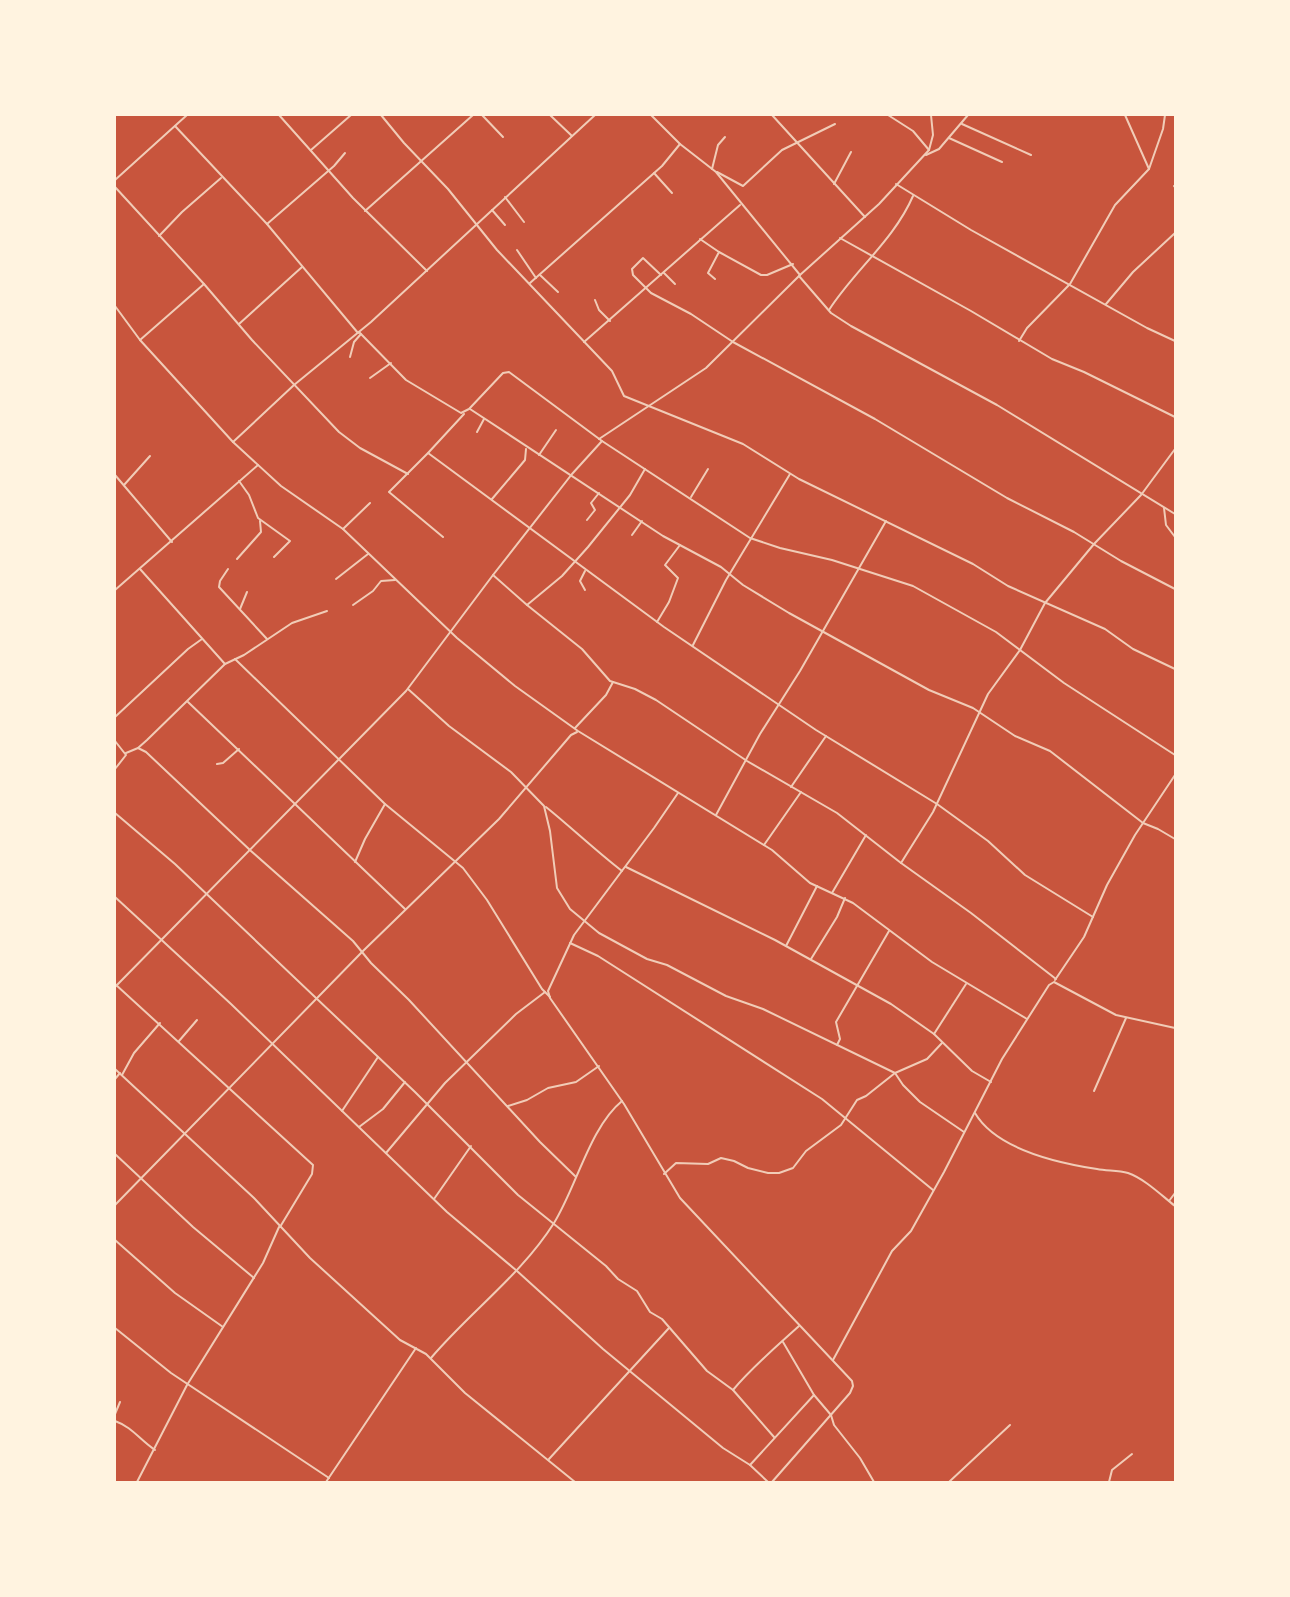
<svg xmlns="http://www.w3.org/2000/svg" width="1290" height="1597" viewBox="0 0 1290 1597" font-family="Spectral,serif">
<style>
.lines{fill:none;stroke-linecap:round;stroke-linejoin:round}
.minor{stroke:#f1ccb7;stroke-width:2}
</style>
<rect width="100%" height="100%" fill="#c8553d"/>
<g class="lines">
<g class="minor">
<path d="M279,115L353,198L427,271"/>
<path d="M381,115L404,143L448,189L497,250L612,371L624,396L743,444L799,479L973,564L1008,586L1105,629L1133,649L1175,669"/>
<path d="M482,115L503,137"/>
<path d="M550,115L572,136"/>
<path d="M651,115L680,144L716,172L800,275"/>
<path d="M772,115L865,217"/>
<path d="M888,115L913,131L929,150"/>
<path d="M1125,115L1149,169"/>
<path d="M962,124L1031,155"/>
<path d="M175,126L267,224L358,333"/>
<path d="M949,138L1002,162"/>
<path d="M311,150L351,115"/>
<path d="M926,155L939,149L968,115"/>
<path d="M712,169L718,145L725,137"/>
<path d="M717,172L743,186L782,150L835,124"/>
<path d="M654,173L672,193"/>
<path d="M115,180L187,115"/>
<path d="M834,184L851,152"/>
<path d="M896,184L971,230L1147,328L1175,341"/>
<path d="M1174,186L1175,187"/>
<path d="M115,187L204,284L252,340L339,432L360,448L408,474"/>
<path d="M505,197L524,222"/>
<path d="M492,210L505,225"/>
<path d="M365,211L473,115"/>
<path d="M267,224L334,166L345,153"/>
<path d="M159,236L182,212L221,178"/>
<path d="M840,238L971,311L1052,359L1084,372L1175,417"/>
<path d="M700,239L719,252L708,273L715,279"/>
<path d="M517,250L536,278"/>
<path d="M719,252L761,275H767L793,264"/>
<path d="M664,273L675,284"/>
<path d="M540,275L558,292"/>
<path d="M661,275L643,258L632,269L633,275L651,293L691,314L733,342L875,419L1007,498L1074,532L1121,561L1175,589"/>
<path d="M799,276L831,313L851,326L997,405L1175,514"/>
<path d="M530,283L662,166L680,144"/>
<path d="M595,300L599,310L610,321"/>
<path d="M1106,304L1133,272L1175,233"/>
<path d="M115,306L140,340L233,442L281,486L343,529L457,638L515,686L578,731L772,850L810,883L853,903L932,962L1027,1019"/>
<path d="M829,310C854,271 894,240 913,196"/>
<path d="M239,324L302,267"/>
<path d="M359,332L406,380L461,413L469,409L503,373L509,372L602,441L750,538L780,548L832,560L913,586L996,632L1064,683L1175,755"/>
<path d="M140,340L204,284"/>
<path d="M1019,341L1027,328L1070,284L1115,205L1149,169L1163,129L1165,115"/>
<path d="M584,342L740,205"/>
<path d="M350,357L354,342L361,334"/>
<path d="M370,378L391,363"/>
<path d="M470,409L663,536L721,567L743,585L789,613L929,690L973,708L1015,736L1050,751L1143,823L1158,829L1175,839"/>
<path d="M477,432L484,419"/>
<path d="M599,439L706,368L800,275L879,204L929,150L933,135L931,115"/>
<path d="M233,442L294,385L371,322L595,115"/>
<path d="M428,453L664,627L816,730L937,804L988,841L1025,875L1093,917"/>
<path d="M539,455L556,430"/>
<path d="M645,469L630,495L588,547L562,576L527,605L582,649L610,681L635,689L656,700L747,761L837,813L901,863L971,913L1056,979"/>
<path d="M115,475L172,542"/>
<path d="M239,481L249,495L258,518L290,541L274,557"/>
<path d="M124,485L150,456"/>
<path d="M691,497L708,469"/>
<path d="M492,499L525,460L526,449"/>
<path d="M1164,508L1166,525L1175,537"/>
<path d="M587,520L595,510L591,503L599,493"/>
<path d="M343,529L370,503"/>
<path d="M632,535L642,521"/>
<path d="M443,537L389,492L428,453L464,414"/>
<path d="M237,559L261,532L260,521"/>
<path d="M140,569L225,664"/>
<path d="M228,569L220,581L219,587L267,639"/>
<path d="M493,575L527,605"/>
<path d="M336,579L368,554"/>
<path d="M115,590L258,465"/>
<path d="M585,590L580,581L585,571"/>
<path d="M353,605L373,591L381,581L395,580"/>
<path d="M240,609L247,592"/>
<path d="M657,622L669,602L678,578L665,565L680,545"/>
<path d="M693,645L726,580L790,474"/>
<path d="M235,659L385,804L463,868L487,900L542,989L550,997"/>
<path d="M408,689L449,726L511,772L544,806L550,831L557,888L570,909L599,933L647,959L667,965L726,996L763,1009L895,1073L903,1085L920,1102L964,1132"/>
<path d="M188,702L405,909"/>
<path d="M115,717L188,649L202,639"/>
<path d="M575,728L606,695L613,682"/>
<path d="M115,741L126,755L115,769"/>
<path d="M138,748L146,752L251,851L353,941L371,963L409,1000L540,1142L576,1177"/>
<path d="M126,753L138,748L147,740L225,664L244,655L292,623L327,611"/>
<path d="M217,764L223,763L239,749"/>
<path d="M791,787L826,736"/>
<path d="M678,793L654,828L574,935L548,991L550,998L624,1104L680,1198L852,1381L853,1386L850,1393L772,1482"/>
<path d="M546,807C572,828 596,851 622,871"/>
<path d="M115,813L175,864L415,1092L518,1195L606,1266L618,1279L637,1291L650,1312L662,1319L707,1371L733,1390L774,1437"/>
<path d="M716,815L760,734L800,671L886,521"/>
<path d="M764,845L801,792"/>
<path d="M355,862L365,839L385,804"/>
<path d="M901,863L933,812L988,694L1020,650L1045,603L1094,544L1141,495L1175,449"/>
<path d="M626,867L775,940L891,1004L934,1034L972,1071L991,1082"/>
<path d="M1175,872V857"/>
<path d="M832,893L866,835"/>
<path d="M115,897L231,1004L447,1212L517,1271L603,1349L723,1448L750,1465L768,1482"/>
<path d="M570,943L598,956L822,1099L933,1190"/>
<path d="M786,946L817,886"/>
<path d="M811,959L837,917L845,898"/>
<path d="M1055,980L1084,937L1107,885L1135,835L1175,775"/>
<path d="M115,984L313,1165L312,1174L280,1227"/>
<path d="M115,987L406,691L493,575L572,474L602,441"/>
<path d="M934,1034L966,984"/>
<path d="M179,1041L197,1020"/>
<path d="M837,1045L840,1039L836,1022L889,931"/>
<path d="M115,1069L254,1198L310,1258L400,1340L426,1354L465,1393L575,1482"/>
<path d="M122,1075L134,1053L160,1023"/>
<path d="M115,1079L120,1073"/>
<path d="M1094,1091L1126,1018"/>
<path d="M508,1106L527,1100L548,1088L576,1082L599,1066"/>
<path d="M342,1111L378,1057"/>
<path d="M975,1113C996,1149 1058,1163 1097,1169C1107,1171 1118,1170 1128,1173C1145,1179 1161,1195 1175,1206"/>
<path d="M359,1127L383,1109L405,1082"/>
<path d="M386,1153L445,1083L516,1014L545,992"/>
<path d="M115,1154L193,1227L254,1278"/>
<path d="M664,1174L676,1163L708,1164L721,1158L734,1161L748,1168L768,1173H779L793,1168L806,1151L841,1125L857,1100L866,1096L895,1073L927,1059L942,1043"/>
<path d="M434,1199L471,1146"/>
<path d="M1169,1201L1175,1193"/>
<path d="M115,1205L363,951L499,819L571,735L577,732"/>
<path d="M115,1240L175,1293L223,1327"/>
<path d="M115,1328L171,1373L329,1478"/>
<path d="M783,1342L814,1395L831,1415L834,1425L860,1458L874,1482"/>
<path d="M431,1358C470,1312 521,1275 554,1223C576,1188 590,1127 622,1101"/>
<path d="M833,1360L892,1251L911,1231L944,1172L1002,1059L1049,985L1054,982L1116,1015L1175,1028"/>
<path d="M733,1390C752,1367 777,1346 799,1326"/>
<path d="M115,1414L120,1402"/>
<path d="M115,1421C132,1427 140,1440 155,1450"/>
<path d="M549,1459L669,1328"/>
<path d="M750,1465L814,1395"/>
<path d="M137,1482L187,1385L263,1263L279,1227"/>
<path d="M326,1482L416,1348"/>
<path d="M949,1482L1010,1425"/>
<path d="M1109,1482L1112,1470L1132,1454"/>
</g>
</g>
<rect width="1290" height="1597" fill="none" stroke="#fff3e0" stroke-width="232"/>
</svg>
